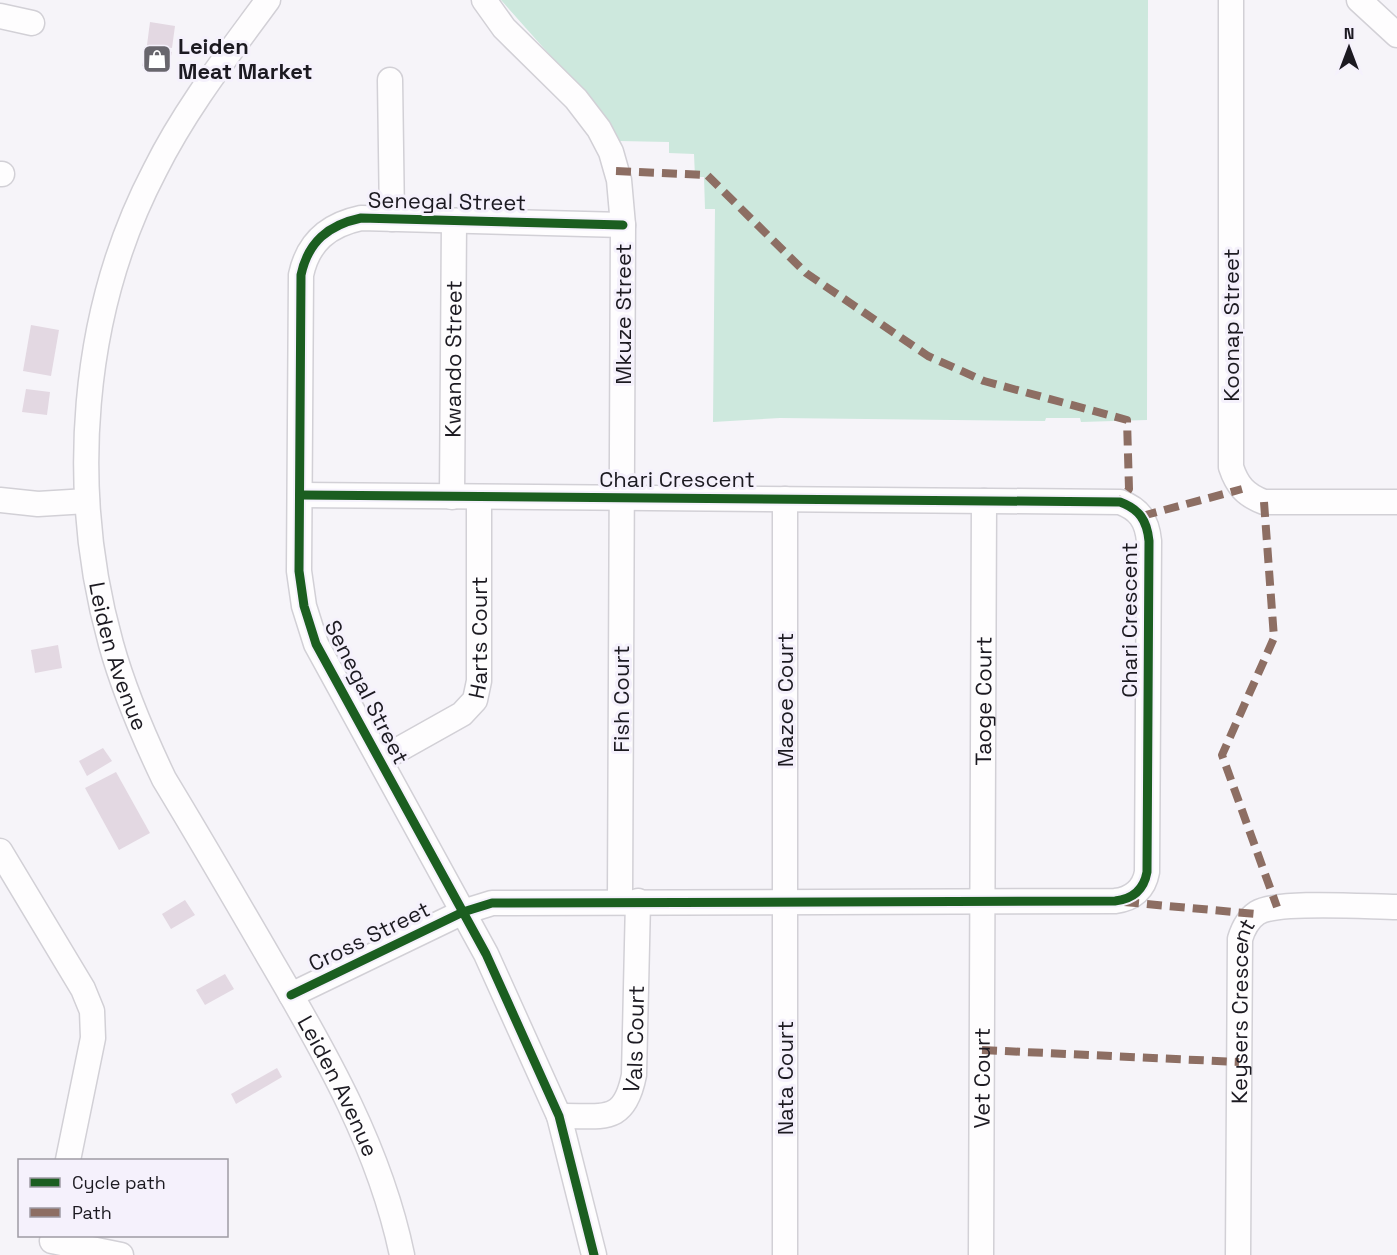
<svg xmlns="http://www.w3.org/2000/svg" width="1397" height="1255" viewBox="0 0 1397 1255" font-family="'Space Grotesk',sans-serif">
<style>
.green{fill:#cde8dd}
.building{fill:#e3d8e2}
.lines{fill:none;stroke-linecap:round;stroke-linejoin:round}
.minor-casing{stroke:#d2d0d6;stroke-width:27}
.minor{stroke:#fefdfe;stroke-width:24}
.quiet{stroke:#8d6e63;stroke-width:8;stroke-dasharray:15 8;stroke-linecap:butt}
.cycleway-casing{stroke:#f5f1fc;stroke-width:13}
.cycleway{stroke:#1b5e20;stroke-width:9}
.labels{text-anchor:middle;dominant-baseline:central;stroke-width:6;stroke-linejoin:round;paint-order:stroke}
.poi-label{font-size:22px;font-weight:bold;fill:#1c1a21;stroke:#f5f1fc;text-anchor:start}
.street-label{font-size:22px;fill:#1c1a21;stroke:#f5f1fc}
</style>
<rect width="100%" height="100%" fill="#f6f4f9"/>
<path class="green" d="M501,0H1148L1147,420L1081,422L1080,418H1046L1045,421L780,418L713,422L715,209H705L704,177H695L694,154L669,153V142L619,141L589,99Z"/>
<g class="building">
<path d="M150,22L175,26L172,48L147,45Z"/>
<path d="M147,46L172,52L167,72L142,66Z"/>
<path d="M31,325L59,330L51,376L23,371Z"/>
<path d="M26,389L50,392L47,415L22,412Z"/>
<path d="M58,645L62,668L35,673L31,650Z"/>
<path d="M103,748L112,761L87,776L79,761Z"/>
<path d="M116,772L150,833L119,850L85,788Z"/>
<path d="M185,900L195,915L171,929L162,914Z"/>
<path d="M225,974L234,989L205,1005L196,990Z"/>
<path d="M277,1068L282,1077L236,1104L231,1094Z"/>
</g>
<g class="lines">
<g class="minor-casing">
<g id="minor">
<path id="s1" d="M268,0C227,56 186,108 155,170C80,313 68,490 111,644C124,691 143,735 164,779C201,840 237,902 273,964C327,1056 380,1149 402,1255"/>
<path d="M484,0L504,28L576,99L599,129L611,152L619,180L623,225L620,901"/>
<path d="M1231,0V467C1237,485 1245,495 1264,502H1397"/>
<path d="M1359,0L1397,35"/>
<path d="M0,16L32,23"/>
<path d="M390,80L392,219"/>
<path d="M0,174H2"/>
<path id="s2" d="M452,497L454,221"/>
<path d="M0,500L38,504L87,501"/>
<path id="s3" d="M380,760L462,714L475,700L479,681V497"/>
<path d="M0,851L83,989L92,1011L93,1038L68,1160"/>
<path d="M291,995L463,912L492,903L1115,901C1133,899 1144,889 1147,872L1149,541C1147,520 1139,509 1120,502L300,495"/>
<path id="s4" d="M559,1116C602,1115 624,1126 634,1075L638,901"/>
<path d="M52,1241L121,1255"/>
<path d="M594,1255L559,1116L486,954L316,644L304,606L299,571L301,275C308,242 328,225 361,218L623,225"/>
<path d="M785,1255V499"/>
<path id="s5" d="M981,1255L984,501"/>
<path id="s6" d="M1238,1255L1240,939C1243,929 1248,919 1257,913C1278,900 1369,907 1397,907"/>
</g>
</g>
<use href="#minor" class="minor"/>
<g class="quiet">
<path d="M616,171L707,175L806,273L928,356L984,381L1127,420L1129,489L1120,502"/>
<path d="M1264,502L1274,638L1222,755L1277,907"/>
<path d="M1142,516L1242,489"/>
<path d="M1124,902L1256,914"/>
<path d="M982,1050L1239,1062"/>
</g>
<g class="cycleway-casing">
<g id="cycleway">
<path d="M291,995L463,912L492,903L1115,901C1133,899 1144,889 1147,872L1149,541C1147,520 1139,509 1120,502L300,495"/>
<path d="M594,1255L559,1116L486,954L316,644L304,606L299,571L301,275C308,242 328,225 361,218L623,225"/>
</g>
</g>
<use href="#cycleway" class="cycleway"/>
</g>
<defs>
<g id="shop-square" transform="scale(1.5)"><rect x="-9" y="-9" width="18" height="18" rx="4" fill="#68666d" stroke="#f5f1fc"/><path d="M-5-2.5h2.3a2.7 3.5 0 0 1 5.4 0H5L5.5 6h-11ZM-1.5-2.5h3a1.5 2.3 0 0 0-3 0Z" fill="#fff"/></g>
</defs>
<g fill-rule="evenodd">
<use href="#shop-square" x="157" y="59"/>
</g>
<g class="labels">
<g class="poi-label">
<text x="178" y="46">Leiden<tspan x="178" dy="25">Meat Market</tspan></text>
</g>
<g class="street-label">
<text transform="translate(447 201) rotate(1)">Senegal Street</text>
<text transform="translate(623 314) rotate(-90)">Mkuze Street</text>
<text transform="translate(1231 325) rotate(-90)">Koonap Street</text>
<text stroke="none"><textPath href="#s2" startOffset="138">Kwando Street</textPath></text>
<text x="677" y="479">Chari Crescent</text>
<text transform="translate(1129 620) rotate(-90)">Chari Crescent</text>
<text stroke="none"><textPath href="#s3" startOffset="176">Harts Court</textPath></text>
<text stroke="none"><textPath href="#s1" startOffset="705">Leiden Avenue</textPath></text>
<text transform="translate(367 692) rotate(63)">Senegal Street</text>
<text transform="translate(621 699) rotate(-90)">Fish Court</text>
<text transform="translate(785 700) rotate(-90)">Mazoe Court</text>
<text stroke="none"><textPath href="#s5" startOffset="554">Taoge Court</textPath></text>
<text transform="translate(369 936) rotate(-26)">Cross Street</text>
<text stroke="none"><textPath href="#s6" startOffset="244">Keysers Crescent</textPath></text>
<text stroke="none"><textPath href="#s4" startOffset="135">Vals Court</textPath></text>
<text transform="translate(785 1078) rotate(-90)">Nata Court</text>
<text stroke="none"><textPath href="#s5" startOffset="177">Vet Court</textPath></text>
<text stroke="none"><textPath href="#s1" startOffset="1190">Leiden Avenue</textPath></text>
</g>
</g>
<rect x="18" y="1159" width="210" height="78" fill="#f5f1fc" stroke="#9e9ba4" stroke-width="1.5"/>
<rect x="30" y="1178" width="30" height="9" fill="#1b5e20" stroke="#9e9ba4" stroke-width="1.5"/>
<text x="72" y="1189" font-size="18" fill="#1c1a21">Cycle path</text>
<rect x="30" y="1208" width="30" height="9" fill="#8d6e63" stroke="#9e9ba4" stroke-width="1.5"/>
<text x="72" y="1219" font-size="18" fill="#1c1a21">Path</text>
<g transform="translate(1349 48)" stroke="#f5f1fc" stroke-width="4.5" paint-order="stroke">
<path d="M0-4.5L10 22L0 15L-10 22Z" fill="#1c1a21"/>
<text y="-9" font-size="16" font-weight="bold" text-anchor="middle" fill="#1c1a21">N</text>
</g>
</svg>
